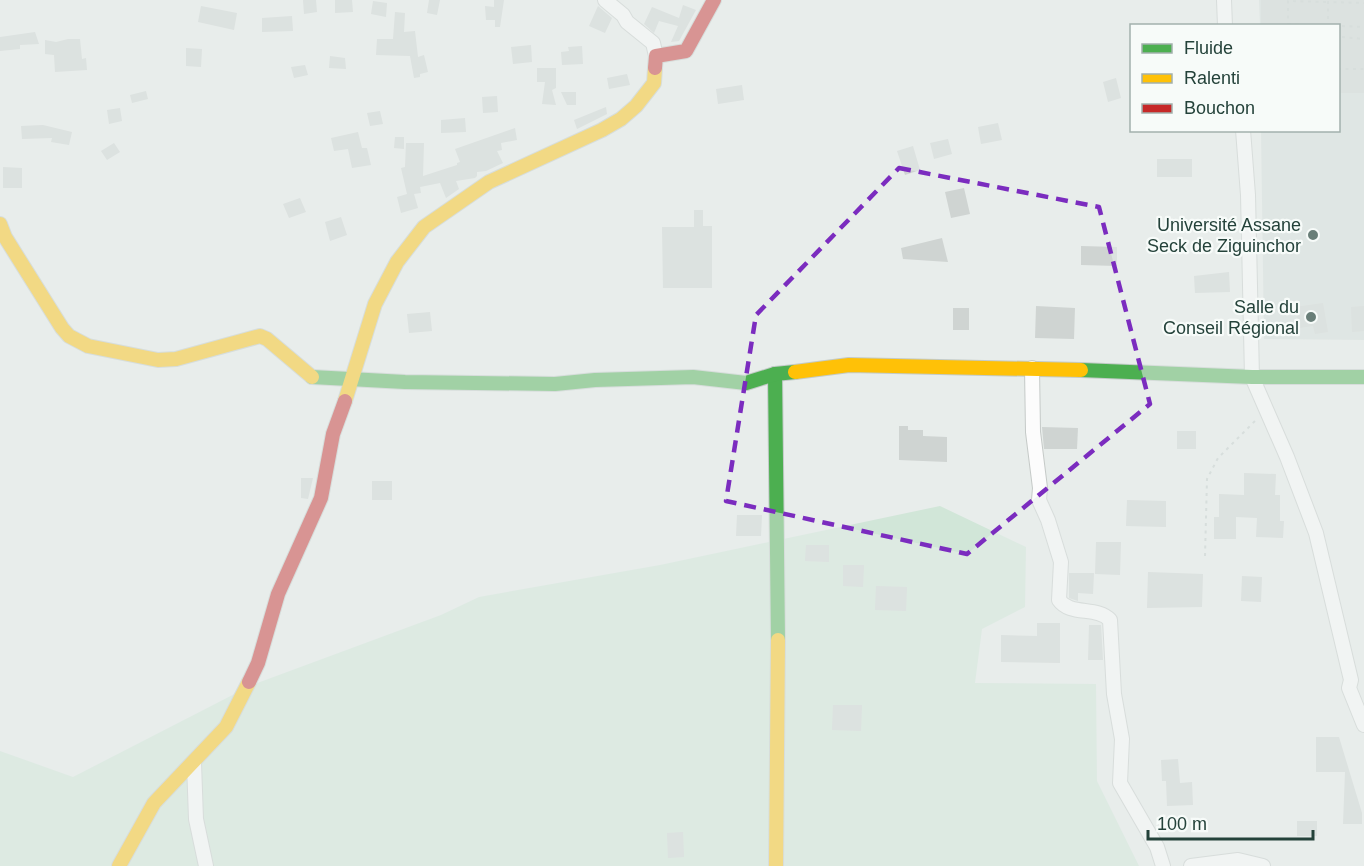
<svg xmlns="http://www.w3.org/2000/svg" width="1364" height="866" viewBox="0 0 1364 866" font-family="Helvetica,sans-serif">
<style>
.built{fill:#d6dedb}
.green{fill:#d1e6d8}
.building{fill:#cfd4d2}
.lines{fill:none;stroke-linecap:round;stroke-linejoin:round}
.street-casing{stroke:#c5cac8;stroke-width:16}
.fast-casing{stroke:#c3cbc8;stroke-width:16}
.slow-casing{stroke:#c3cbc8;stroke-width:16}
.jam-casing{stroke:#c3cbc8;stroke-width:16}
.path{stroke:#c3ccca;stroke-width:2;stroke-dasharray:3 4.5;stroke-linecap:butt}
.street{stroke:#fcfcfc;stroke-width:14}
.fast{stroke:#4caf50;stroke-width:14}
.slow{stroke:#ffc107;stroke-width:14}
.jam{stroke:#c62828;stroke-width:14}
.marked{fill:none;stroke:#7b2cbf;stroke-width:4.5;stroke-dasharray:12 8;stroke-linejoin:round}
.poi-dot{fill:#697e78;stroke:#f7fbf9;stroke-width:2}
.labels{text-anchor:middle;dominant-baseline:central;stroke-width:4.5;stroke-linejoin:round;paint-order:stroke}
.poi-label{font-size:18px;fill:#24423a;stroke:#f7fbf9;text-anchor:end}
</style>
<rect width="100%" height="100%" fill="#e8edeb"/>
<path class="built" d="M1259,0H1364V340L1264,339L1261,131L1338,130V26L1260,25Z"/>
<path class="green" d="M940,506L1026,547L1025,607L982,629L975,683L1096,684L1097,781L1139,866H0V751L73,777L252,685L441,615L479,597L660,565Z"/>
<g class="building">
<path d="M303,0H316L317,12L304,14Z"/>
<path d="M335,0H352L353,12L335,13Z"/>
<path d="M429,0H440L437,15L427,13Z"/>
<path d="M494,0H504L500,27H495V20H486L485,6L494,7Z"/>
<path d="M1261,0H1364V93H1338V26H1261Z"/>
<path d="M373,1L387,3L386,17L371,14Z"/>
<path d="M683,5L696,10L679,41L671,42L678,26L659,21L654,33L644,24L652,7L679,18Z"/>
<path d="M201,6L237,13L234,30L198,22Z"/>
<path d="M598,6L612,18L605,33L589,26Z"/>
<path d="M395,12L405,13L404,32L415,31L418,57L424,55L428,72L420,74V77L414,78L410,56L376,55L377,39H393Z"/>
<path d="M292,16L293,31L262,32V18Z"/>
<path d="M35,32L39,44L20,45V49L0,51V37Z"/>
<path d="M68,39H80L82,59L86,58L87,70L55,72L54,55L45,54V40L56,42Z"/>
<path d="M531,45L532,62L513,64L511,47Z"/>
<path d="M582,46L583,64L562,65L561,52L569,51L568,47Z"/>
<path d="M186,48L202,49L201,67L186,66Z"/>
<path d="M330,56L345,58L346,69L329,68Z"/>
<path d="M305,65L308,75L294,78L291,67Z"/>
<path d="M537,68H556V88L552,90L556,105L542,104L545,82H537Z"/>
<path d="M627,74L630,85L609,89L607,78Z"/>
<path d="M1116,78L1121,98L1108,102L1103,82Z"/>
<path d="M742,85L744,100L718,104L716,89Z"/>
<path d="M146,91L148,99L132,103L130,95Z"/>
<path d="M561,92H576V105H567Z"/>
<path d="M497,96L498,112L483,113L482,97Z"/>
<path d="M606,107L607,114L577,129L574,120Z"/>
<path d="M120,108L122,121L109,124L107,110Z"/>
<path d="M380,111L383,124L370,126L367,113Z"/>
<path d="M465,118L466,132L441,133V120Z"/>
<path d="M998,123L1002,140L981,144L978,127Z"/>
<path d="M43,125L72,132L69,145L51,142L52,138L22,139L21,126Z"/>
<path d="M515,128L517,140L501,143L502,150L497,151L503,163L486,171L477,172V176L475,178L456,181L459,189L446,198L440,183L420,187L421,193L414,194L418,208L401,213L397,197L407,194L401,168L405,167L406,143H424L423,176L457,165V163L460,162L455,149Z"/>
<path d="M358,132L362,148H367L371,165L352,168L348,149L334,151L331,138Z"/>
<path d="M395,137H404V149L394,148Z"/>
<path d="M948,139L952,154L934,159L930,143Z"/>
<path d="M114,143L120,152L107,160L101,151Z"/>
<path d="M913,146L920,170L905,175L897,151Z"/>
<rect x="1157" y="159" width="35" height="18"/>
<path d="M3,167L22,168V188H3Z"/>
<path d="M964,188L970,214L951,218L945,192Z"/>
<path d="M300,198L306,212L289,218L283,204Z"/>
<path d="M694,210H703V226H712V288H663L662,227H694Z"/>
<path d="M341,217L347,235L330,241L325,222Z"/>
<path d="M942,238L948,262L903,259L901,248Z"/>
<path d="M1081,246L1117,247V266L1081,265Z"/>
<path d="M1229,272L1230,292L1195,293L1194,276Z"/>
<path d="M1323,303L1328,332L1315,334L1313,326L1299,328L1295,307Z"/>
<path d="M1036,306L1075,308L1074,339L1035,338Z"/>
<path d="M1364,306V331L1352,332L1351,307Z"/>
<rect x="953" y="308" width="16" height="22"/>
<path d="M430,312L432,331L409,333L407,314Z"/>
<path d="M899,426H908V430H923V436L947,437V462L899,460Z"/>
<path d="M1042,427L1078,428L1077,449H1044Z"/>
<rect x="1177" y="431" width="19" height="18"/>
<path d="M1244,473L1276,474L1275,495H1280V521H1284L1283,538L1256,537L1257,518L1236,517V539H1214V517H1219V494L1244,495Z"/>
<path d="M301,478H313L308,499L301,498Z"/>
<rect x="372" y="481" width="20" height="19"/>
<path d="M1127,500L1166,501V527L1126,526Z"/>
<path d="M737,515H762L761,536H736Z"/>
<path d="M1096,542H1121L1120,575L1095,574Z"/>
<path d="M806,545H829V562L805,561Z"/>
<path d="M843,565H864L863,587L843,586Z"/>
<path d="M1148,572L1203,574L1202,607L1147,608Z"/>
<path d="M1069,573H1094L1093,594L1078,593V601L1069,598Z"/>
<path d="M1242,576L1262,577L1261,602L1241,601Z"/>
<path d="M876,586L907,587L906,611L875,610Z"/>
<path d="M1037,623H1060V663L1001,662V635L1037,636Z"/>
<path d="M1089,625H1101L1103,660H1088Z"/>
<path d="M833,705H862L861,731L832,730Z"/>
<path d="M1316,737H1339L1362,813V824H1343L1345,772H1316Z"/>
<path d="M1178,759L1180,783L1192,782L1193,805L1167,806L1166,781H1162L1161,760Z"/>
<rect x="1297" y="821" width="20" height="15"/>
<path d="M683,832L684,857L668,858L667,833Z"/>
</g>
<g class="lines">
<g class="street-casing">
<g id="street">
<path d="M605,0L623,15L627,22L653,43L656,56"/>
<path d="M1224,0L1225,26"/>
<path d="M1243,130L1248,195L1252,377L1287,457L1316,533L1351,680L1349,688L1364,725"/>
<path d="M1032,368L1033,432L1040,488L1039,500L1048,520L1061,562L1059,600C1070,616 1097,606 1110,620L1114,694L1122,739L1120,783L1157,847L1163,866"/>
<path d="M194,763L196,819L206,866"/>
<path d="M1191,866L1238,860L1263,866"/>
</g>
</g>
<g class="fast-casing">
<g id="fast">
<path d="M1081,370L1252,377H1364"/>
<path d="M775,374L778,640"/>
<path d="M312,377L405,382L555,384L595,380L693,377L746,383L775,374L795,372"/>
</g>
</g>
<g class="slow-casing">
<g id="slow">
<path d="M0,224L5,237L62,328L69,336L88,346L158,360L176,359L260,336L267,339L312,377"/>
<path d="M795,372L849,365L1081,370"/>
<path d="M345,401L375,304L397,262L424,227L489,182L602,130L621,119L636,106L654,83L655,68"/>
<path d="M119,866L154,803L226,727L249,682"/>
<path d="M776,866L778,640"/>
</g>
</g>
<g class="jam-casing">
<g id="jam">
<path d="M655,68L656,56L686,51L714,0"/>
<path d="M249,682L258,663L278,594L321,498L333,434L345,401"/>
</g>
</g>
<g class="path">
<path d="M1328,19V2L1364,3"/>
<path d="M1288,24L1314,26"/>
<path d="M1288,26V1L1328,2"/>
<path d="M1342,26L1364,27"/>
<path d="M1342,37L1364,39"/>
<path d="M1338,69H1364"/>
<path d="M1205,556L1207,479L1218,458L1258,418"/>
</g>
<use href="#street" class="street"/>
<use href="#fast" class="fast"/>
<use href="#slow" class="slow"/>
<use href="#jam" class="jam"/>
</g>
<path d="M0 0H1364V866H0ZM899,168L1099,207L1150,404L967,554L726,501L756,315Z" fill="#e8edeb" fill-opacity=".55" fill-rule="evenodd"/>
<path class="marked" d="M899,168L1099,207L1150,404L967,554L726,501L756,315Z"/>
<g class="poi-dot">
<circle cx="1313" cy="235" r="6"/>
<circle cx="1311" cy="317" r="6"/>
</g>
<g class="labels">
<g class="poi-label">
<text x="1301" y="225">Université Assane<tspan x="1301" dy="21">Seck de Ziguinchor</tspan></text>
<text x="1299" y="307">Salle du<tspan x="1299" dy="21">Conseil Régional</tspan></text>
</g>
</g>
<rect x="1130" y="24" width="210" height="108" fill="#f7fbf9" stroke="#a3b1ad" stroke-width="1.5"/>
<rect x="1142" y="44" width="30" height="9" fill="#4caf50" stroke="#a3b1ad" stroke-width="1.5"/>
<text x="1184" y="54" font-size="18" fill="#24423a">Fluide</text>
<rect x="1142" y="74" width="30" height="9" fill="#ffc107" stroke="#a3b1ad" stroke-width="1.5"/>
<text x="1184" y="84" font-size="18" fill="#24423a">Ralenti</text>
<rect x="1142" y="104" width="30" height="9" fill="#c62828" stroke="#a3b1ad" stroke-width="1.5"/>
<text x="1184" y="114" font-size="18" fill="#24423a">Bouchon</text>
<path d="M1148 830v9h165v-9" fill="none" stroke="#24423a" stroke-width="3"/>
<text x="1157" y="830" font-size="18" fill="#24423a" stroke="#f7fbf9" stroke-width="4.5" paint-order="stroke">100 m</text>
</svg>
